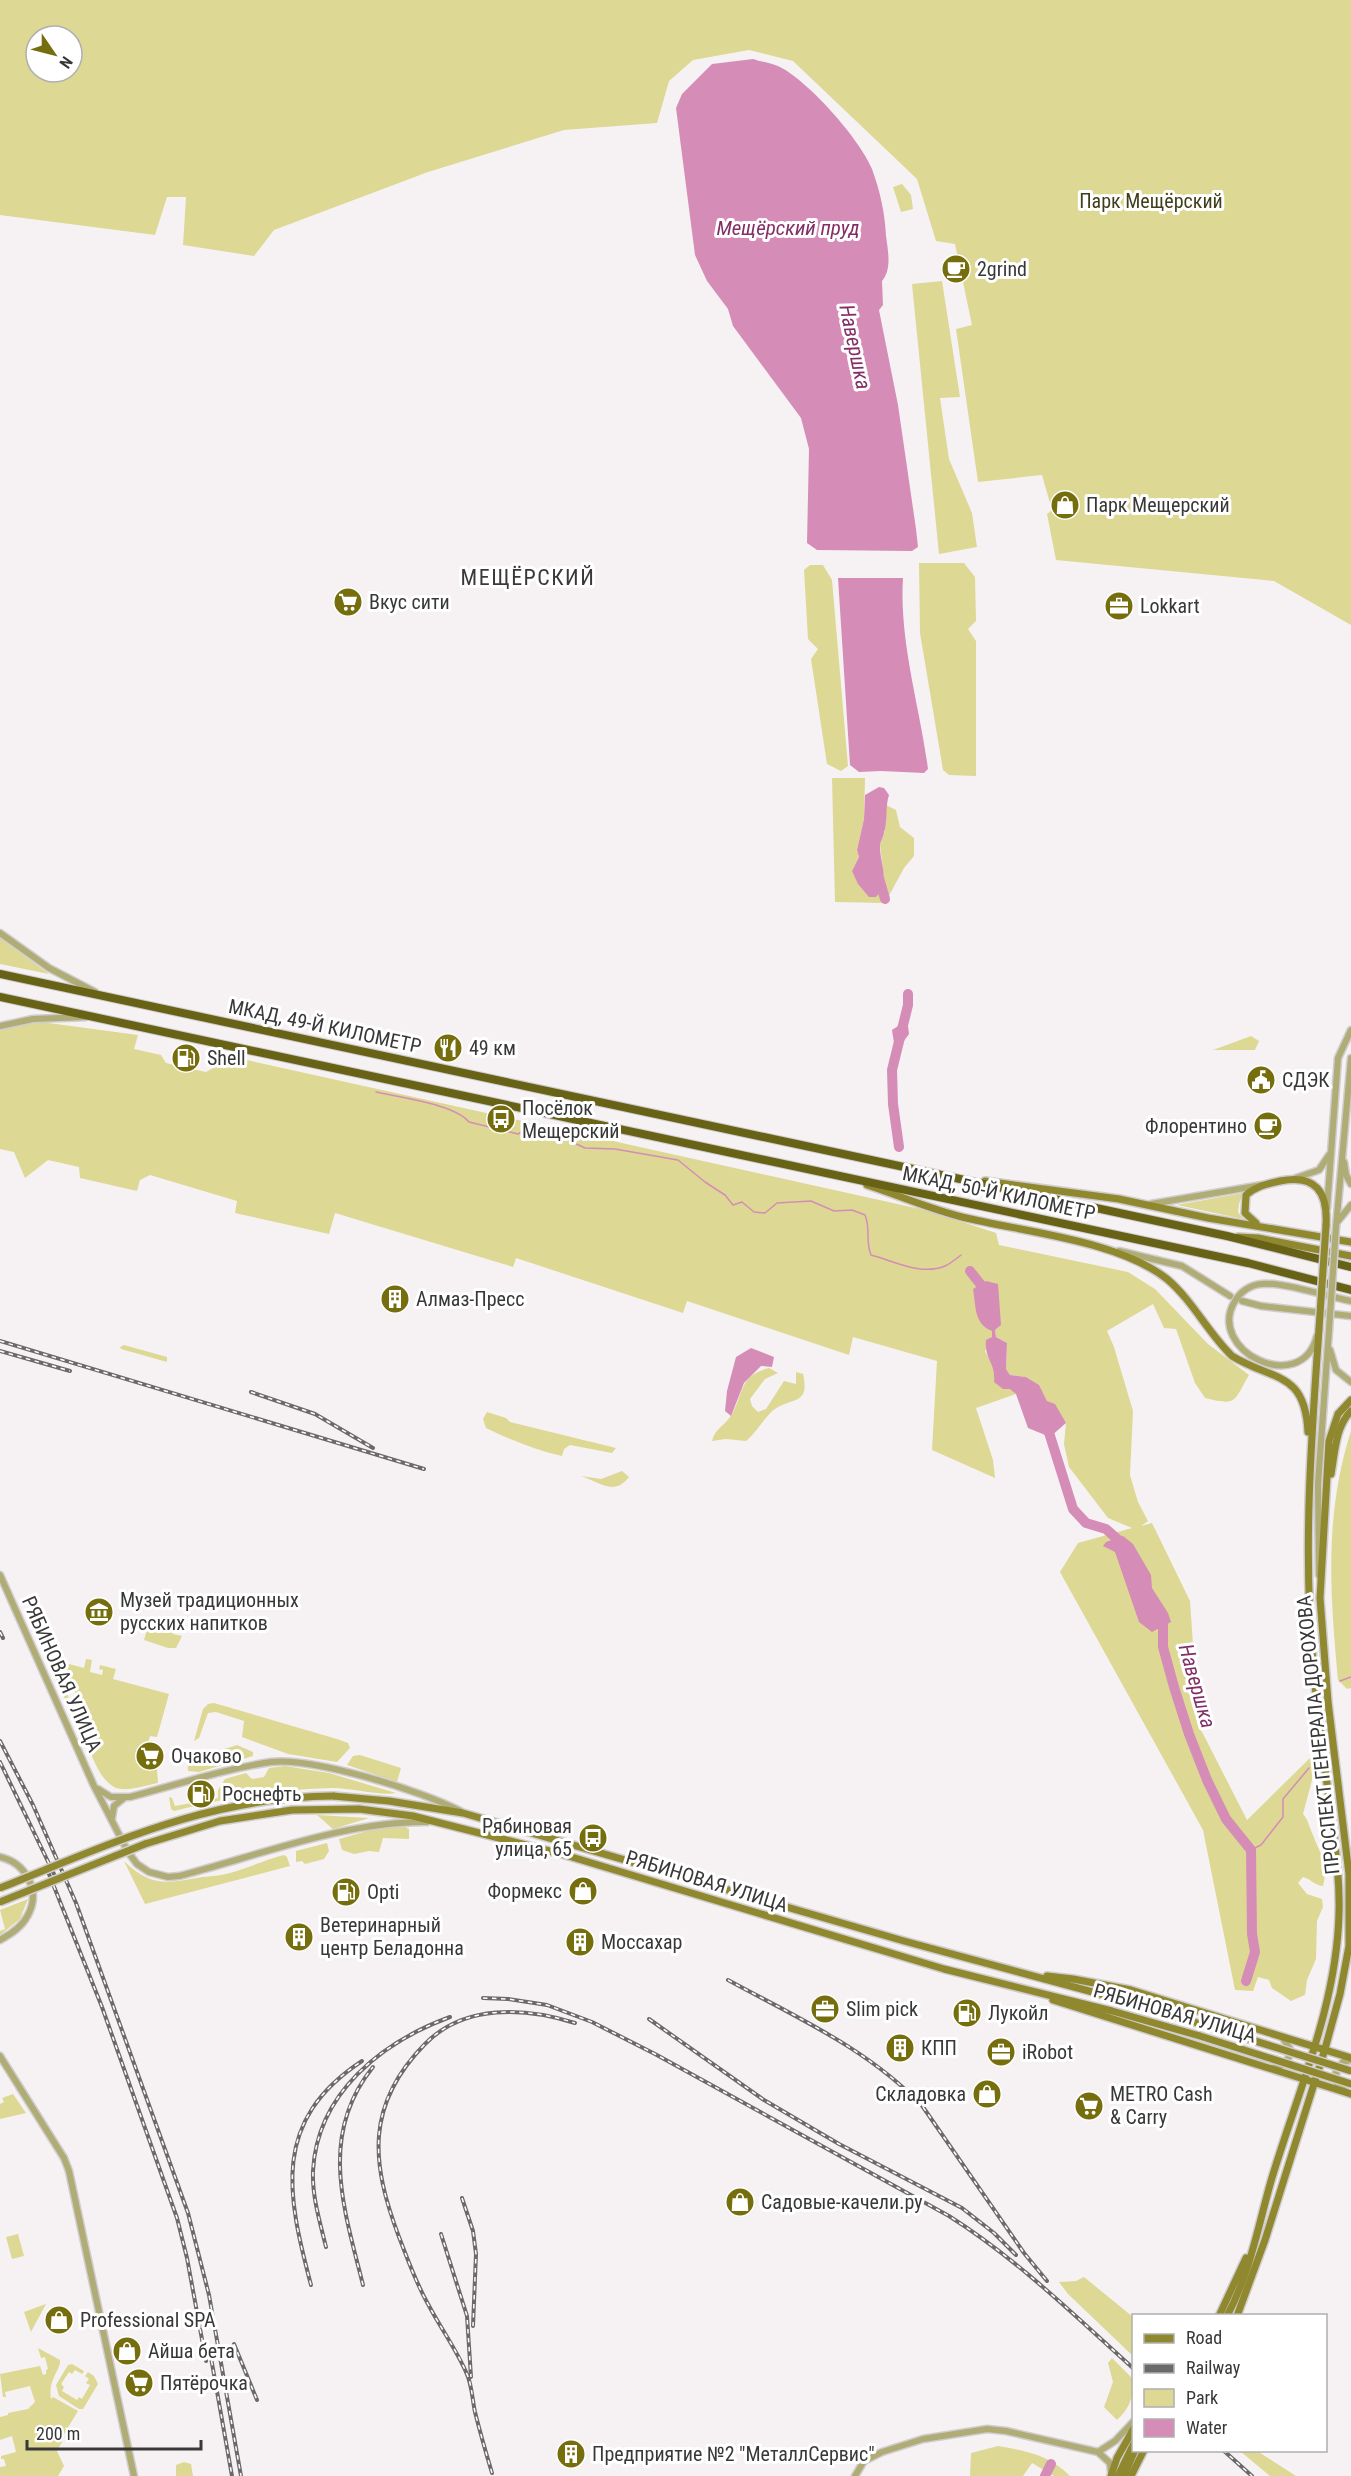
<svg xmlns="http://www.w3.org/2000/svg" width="1351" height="2476" viewBox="0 0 1351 2476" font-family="'Roboto Condensed',sans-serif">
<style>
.green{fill:#ddd894;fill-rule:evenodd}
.water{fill:#d58db7}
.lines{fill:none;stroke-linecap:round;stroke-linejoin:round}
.stream{stroke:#d58db7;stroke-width:1.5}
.river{stroke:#d58db7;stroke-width:10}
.tertiary-casing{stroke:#d0cdcf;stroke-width:9}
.secondary-casing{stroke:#d0cdcf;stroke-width:10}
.trunk-casing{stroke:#d0cdcf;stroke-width:10}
.tertiary{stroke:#afac75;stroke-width:6}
.secondary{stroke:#8f882e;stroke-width:7}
.trunk{stroke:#686217;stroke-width:8}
.rail-casing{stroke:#6b696a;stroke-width:4}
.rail{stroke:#fff;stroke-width:1.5;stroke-dasharray:4.5;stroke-linecap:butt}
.tertiary-bridge-casing{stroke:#d0cdcf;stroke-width:9;stroke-linecap:butt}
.secondary-bridge-casing{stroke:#d0cdcf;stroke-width:10;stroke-linecap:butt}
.tertiary-bridge{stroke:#afac75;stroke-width:6}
.secondary-bridge{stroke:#8f882e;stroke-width:7}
.labels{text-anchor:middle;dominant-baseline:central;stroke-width:6;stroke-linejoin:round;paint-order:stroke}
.park-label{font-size:20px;fill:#413e1b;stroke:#fff}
.poi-label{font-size:20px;fill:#393839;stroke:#fff;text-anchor:start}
.street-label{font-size:20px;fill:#393839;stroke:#fff}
.water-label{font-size:21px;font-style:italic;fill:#832f66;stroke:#fff}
.quarter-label{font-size:22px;letter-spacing:1.5px;fill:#3b3839;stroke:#fff}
</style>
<rect width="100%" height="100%" fill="#f6f2f4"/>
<g class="green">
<path d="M0,0H1351V625L1274,581L1056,560L1047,514L1052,510L1042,475L978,482L956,329L972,325L955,244L936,241L917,179L793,61L749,50L693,60L669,81L657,123L564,130L428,172L274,230L254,256L183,245L186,197H167L155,235L0,215ZM36,36H72V72H36Z"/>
<path d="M902,184L911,195L913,209L901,212L893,187Z"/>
<path d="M942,281L960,397L940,398L949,459L972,513L977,547L939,554L912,284Z"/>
<path d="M919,563H964L975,577L976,621L968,629L976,641V776L949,775L943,770L920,633Z"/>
<path d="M810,565H823L832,580L848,766L841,771L827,764L811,659L818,649L808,639L804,570Z"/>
<path d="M832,778H865L864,819L857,850L859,857L852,871L882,891L884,879L880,844L885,831L886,805L896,810L900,827L914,838V856L904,868L885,903L835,902Z"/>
<path d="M0,938L49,974L0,964Z"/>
<path d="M41,1022L138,1035L134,1049L161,1055L166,1063L206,1072L233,1057L929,1211L996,1233L999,1245L1128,1272L1155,1289L1208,1344L1249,1375C1233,1402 1238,1406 1205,1398L1195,1383L1176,1329L1164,1328L1153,1304L1107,1331L1114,1347L1133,1411L1130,1475L1138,1502L1148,1521L1141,1526L1152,1523L1190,1601L1194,1659L1188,1668L1197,1722L1247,1820L1312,1756L1315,1769L1303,1814C1309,1821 1309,1827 1313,1835C1320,1855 1329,1862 1323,1886C1314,1885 1311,1879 1303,1877L1298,1883L1307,1894L1322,1899L1323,1907L1317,1921L1316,1959L1307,1980L1305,1995L1291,2001L1272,1988L1269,1980L1258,1977L1253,1991L1235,1990L1203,1830L1060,1572L1078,1543L1132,1528L1108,1518L1069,1467L1064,1444L1066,1423L1047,1401L1038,1385L1026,1377L1010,1375L1006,1369L1007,1343L996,1337L995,1330L1001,1325L992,1331V1337L985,1351L996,1371L1016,1394L976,1408L993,1460L995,1478L932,1450L937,1361L853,1337L849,1355L687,1301L683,1313L516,1258L513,1267L335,1213L329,1234L235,1213L237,1201L150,1175L140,1180L137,1191L80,1178L79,1167L48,1160L25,1178L14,1152L0,1149V1029Z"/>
<path d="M1251,1036L1259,1041L1255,1050H1213Z"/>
<path d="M1243,1193L1239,1204L1238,1212L1243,1219L1177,1205Z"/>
<path d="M124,1345L167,1357V1362L121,1349L120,1347Z"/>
<path d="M769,1368L778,1373L765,1379L750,1399L752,1406L758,1412L766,1409L784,1381L796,1384V1372L803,1374C810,1405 793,1397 775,1409C768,1413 755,1434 746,1441L726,1439L712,1441C715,1428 726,1425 732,1414C744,1392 739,1376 769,1368Z"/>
<path d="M487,1412L506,1418L510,1422L616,1448L612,1453L570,1445L564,1449L562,1456C535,1450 511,1440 486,1428L483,1419Z"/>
<path d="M1351,1431V1688L1347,1689L1338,1680C1330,1594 1324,1515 1351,1431Z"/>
<path d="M622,1471L629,1477C614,1496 601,1483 581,1476L601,1479Z"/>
<path d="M150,1619L176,1626L173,1634L182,1636L176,1648H168L144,1640Z"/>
<path d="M86,1659L92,1660L90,1672L102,1675L103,1670L99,1669L100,1665L116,1669L113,1679L169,1694L157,1737L150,1736L142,1764L157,1769L158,1783C147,1785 133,1790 121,1789C99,1787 88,1744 80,1725H77L55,1677L59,1676L79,1720L86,1718L64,1666L69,1664L84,1668Z"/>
<path d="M214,1703L337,1739L348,1743L350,1748L337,1762L288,1754L242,1737L244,1721L216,1712L208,1713L199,1738L194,1741L203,1709L208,1704Z"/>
<path d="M237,1745L253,1752V1756L199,1772L188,1771C186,1748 198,1754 213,1751C221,1750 229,1748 237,1745Z"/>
<path d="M360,1755L401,1768L397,1782L347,1765L353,1756Z"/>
<path d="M285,1766L329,1773L396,1793C380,1796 352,1788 333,1788C278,1789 227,1797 174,1811L171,1809L169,1797L172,1798L175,1806L218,1798V1790L225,1779L246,1773L252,1779L264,1777L269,1768Z"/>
<path d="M317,1815L369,1818L333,1829Z"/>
<path d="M402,1825L409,1829V1839L383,1838L379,1852L369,1851L354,1854L342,1850L339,1839L378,1828Z"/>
<path d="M327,1843L329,1851L324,1859L305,1864L302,1861L296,1862V1851Z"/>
<path d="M284,1855L287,1857L290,1866L145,1904L124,1861C151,1888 169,1883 202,1877C210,1876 218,1876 226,1874C246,1869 264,1860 284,1855Z"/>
<path d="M28,1899L20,1919L0,1935V1931L5,1929L0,1910Z"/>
<path d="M13,2094L26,2113L0,2119V2104L4,2102L2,2098Z"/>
<path d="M18,2234L24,2256L12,2259L6,2237Z"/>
<path d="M1084,2277L1133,2317V2356L1068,2294L1059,2282L1076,2281Z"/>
<path d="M46,2304L32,2330L31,2332L24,2312Z"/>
<path d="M38,2348L60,2360C61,2370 48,2378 51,2399L53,2397L78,2411L61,2439L62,2442L57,2451L64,2466L58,2476H0V2467L6,2466L4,2459H1V2456L16,2452L12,2436L0,2440V2417L8,2415V2413L28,2409L35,2402L30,2386L5,2392L6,2397H3L0,2374L40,2366L43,2375L46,2374V2370L48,2369L45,2357L41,2358Z"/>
<path d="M1112,2358L1133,2379C1134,2396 1130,2408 1117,2420L1104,2407L1113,2382L1108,2363Z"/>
<path d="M72,2364L84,2371L82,2374L75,2370L72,2374L69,2372L61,2384L64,2387L62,2391L77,2400L79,2397L82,2399L90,2385L86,2383L89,2379L85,2376L88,2372L94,2376L98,2384L83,2409H79L59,2396L56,2385L68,2365Z"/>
<path d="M998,2446C1027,2451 1049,2455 1070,2476H1054L1032,2463L1023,2476H970L971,2453Z"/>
<path d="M1240,2451H1257L1296,2476H1270Z"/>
<path d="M184,2462L191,2464L193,2476H176V2465Z"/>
</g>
<g class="water">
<path d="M753,59C761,62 772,63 780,67C808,81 860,139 872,169C880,191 885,213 886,236C888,251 892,269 882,281L883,305L879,310L898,405L916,529L918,547L912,551L817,550L807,543L809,449L801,418L733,326L728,309L707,281L695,255L676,108L682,94L712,64Z"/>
<path d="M838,578H903C899,642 920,707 928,769L924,773L881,771L859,772L850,765Z"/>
<path d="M879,787L884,788L889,795C885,807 888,820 884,833C883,838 880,842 880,846C880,865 891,882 876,897H869L858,884L852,871L859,857L857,850L864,819L865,795Z"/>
<path d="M898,1026H908L909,1034L898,1049L894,1043L892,1030Z"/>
<path d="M986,1281L998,1284L1001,1325L995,1330L996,1337L1007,1343L1006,1369L1010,1375L1026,1377L1039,1385L1047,1401L1055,1404L1066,1423L1050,1437L1028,1428L1016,1394L1010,1389H1003L994,1382C996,1362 984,1360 986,1340L992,1337V1331C974,1324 976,1307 973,1289Z"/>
<path d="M751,1348L774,1357L772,1367L761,1366L744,1383L731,1416L725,1411L727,1391L736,1357Z"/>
<path d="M1123,1536L1133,1544L1151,1575L1152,1588L1168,1613L1171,1622L1152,1632L1139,1622L1115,1552L1103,1546L1106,1542Z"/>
</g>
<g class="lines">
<g class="stream">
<path d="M376,1092C399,1097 454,1104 469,1122L518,1134L525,1130L555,1134L585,1148L615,1149L678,1160L705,1182L725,1195L733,1205L742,1202L754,1212L765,1213L777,1203L811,1201L834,1211L852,1210L865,1215C871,1229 865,1241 871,1255C894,1261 921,1276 945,1266C950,1264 956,1259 961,1255"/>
<path d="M1340,1681L1351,1677"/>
<path d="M1251,1850L1261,1845L1283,1817V1799L1309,1768"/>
</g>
<g class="river">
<path d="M879,878L885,899"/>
<path d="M899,1147L893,1104L892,1070L908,1005V994"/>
<path d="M970,1271L985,1290L987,1295"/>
<path d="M1046,1423L1073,1509L1086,1523L1106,1529L1125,1546"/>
<path d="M1157,1614L1163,1624V1647L1174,1687L1189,1734L1207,1780L1226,1819L1251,1850L1252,1934L1255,1952L1246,1981"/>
<path d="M1045,2476L1051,2464"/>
</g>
<g class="tertiary-casing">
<g id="tertiary">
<path d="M0,933L49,968L95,992"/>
<path d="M0,1026L33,1019L86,1017"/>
<path d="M1344,1162L1346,1175L1351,1184"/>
<path d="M1296,1178L1319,1170L1329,1155"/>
<path d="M1151,1204L1262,1185"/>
<path d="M1327,1208L1338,1058L1351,1030"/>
<path d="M1338,1221L1351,1205"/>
<path d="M1336,1227L1351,1058"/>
<path d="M1119,1251L1182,1266L1230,1296"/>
<path d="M1242,1301L1261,1306L1351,1316"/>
<path d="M1317,1336C1301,1398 1205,1350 1235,1301C1240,1292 1250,1285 1261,1284C1280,1281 1329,1297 1351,1301"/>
<path d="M1330,1350L1336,1370L1351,1382"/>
<path d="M0,1575L94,1786L128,1852L137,1864L149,1872L168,1877L179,1876C258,1856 344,1821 427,1822"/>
<path d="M1319,1575L1318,1484L1329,1330"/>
<path d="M98,1789L111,1797H130C176,1785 224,1769 271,1762C312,1757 423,1791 460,1811"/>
<path d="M112,1818L114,1806L124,1798"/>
<path d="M0,1857C26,1863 41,1891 28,1915C22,1927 11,1934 0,1940"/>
<path d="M0,2056L64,2158L69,2171L134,2476"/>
<path d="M1271,2068C1283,2068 1290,2061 1290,2049L1282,2037"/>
<path d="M1345,2091L1337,2084L1336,2072L1343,2062L1351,2060"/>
<path d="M1098,2452L1115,2441L1134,2421"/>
<path d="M855,2476L864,2461L882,2452L923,2439L987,2429L1006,2431L1098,2452L1110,2463L1111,2472"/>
</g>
</g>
<g class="secondary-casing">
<g id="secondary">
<path d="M985,1181L1119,1199L1208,1218L1351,1242"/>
<path d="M867,1185C898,1195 930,1209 962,1217C1023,1232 1118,1240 1167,1279C1193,1301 1208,1333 1232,1356C1272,1381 1305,1370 1308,1432"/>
<path d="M1256,1223L1245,1213L1246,1195C1256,1186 1267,1184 1280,1181C1316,1174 1328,1192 1326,1226"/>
<path d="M1238,1237L1258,1238L1351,1256"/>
<path d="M1331,1474C1335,1453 1335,1427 1351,1411"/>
<path d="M333,1796L389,1801L463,1813L904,1941L1115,1998L1204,2025"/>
<path d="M145,1844L220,1821L292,1810L359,1809L413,1816L565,1855L944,1969L1112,2011L1200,2036"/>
<path d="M1047,1976L1073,1979L1131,1990L1351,2058"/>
<path d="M1053,2000L1351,2094"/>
<path d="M1219,2316L1246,2258"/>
<path d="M1227,2316C1250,2273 1258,2227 1271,2181C1297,2094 1337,2005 1339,1913C1340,1879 1335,1846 1331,1813C1324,1763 1317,1712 1313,1662C1303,1551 1311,1441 1319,1329"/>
<path d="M1237,2316L1265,2240L1325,2049L1340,1994L1349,1946V1874L1328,1702L1320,1598L1329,1441L1338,1414L1351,1400"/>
<path d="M1111,2476L1117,2458L1134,2428"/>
<path d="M1118,2476L1134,2443"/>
<path d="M1124,2476L1135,2450"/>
<path d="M1131,2476L1144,2450"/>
</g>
</g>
<g class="trunk-casing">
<g id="trunk">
<path d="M0,974L1227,1236L1351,1267"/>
<path d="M0,997L1248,1263L1351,1290"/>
</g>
</g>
<use href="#tertiary" class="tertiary"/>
<use href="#secondary" class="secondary"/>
<use href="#trunk" class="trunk"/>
<g class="rail-casing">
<g id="rail">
<path d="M0,1341L424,1469"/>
<path d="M0,1351L70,1371"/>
<path d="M251,1392L315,1414L373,1448"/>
<path d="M0,1632L3,1638"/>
<path d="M0,1741L33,1805L76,1903L188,2213L209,2295L241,2476"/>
<path d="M0,1762L54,1874"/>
<path d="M47,1869L102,2007L177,2218L187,2258L206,2361"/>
<path d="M728,1980C796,2017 870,2050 923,2107L1024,2253L1047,2281"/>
<path d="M483,1998L508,1999L547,2005L592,2022L655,2054L949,2216C1017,2259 1074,2315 1134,2369"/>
<path d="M649,2019L764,2100L839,2144L962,2208L994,2233L1016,2255"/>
<path d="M462,2198L473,2231L476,2254L473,2326"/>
<path d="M441,2234L467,2316L471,2377"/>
<path d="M326,2247C320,2222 312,2197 313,2171C317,2093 382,2042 450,2017"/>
<path d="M311,2285C287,2194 271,2121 362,2061"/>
<path d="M363,2285C344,2209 318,2135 373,2067"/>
<path d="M234,2344L257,2400"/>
<path d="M210,2352L232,2476"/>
<path d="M1223,2450L1252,2476"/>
<path d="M492,2473C486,2453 480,2432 475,2412C472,2398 472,2384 466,2372C456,2349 440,2327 428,2304C416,2283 408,2260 399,2237C371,2163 365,2105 425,2044C464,2004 525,2007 575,2023"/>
</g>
</g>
<use href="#rail" class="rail"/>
<g class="tertiary-bridge-casing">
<path id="tertiary-bridge" d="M1329,1330L1336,1227"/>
</g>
<g class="secondary-bridge-casing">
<g id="secondary-bridge">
<path d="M1319,1329L1326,1226"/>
<path d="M0,1888C113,1843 209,1797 333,1796"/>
<path d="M0,1902L145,1844"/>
<path d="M1204,2025L1351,2071"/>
<path d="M1200,2036L1351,2084"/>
</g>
</g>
<use href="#tertiary-bridge" class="tertiary-bridge"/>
<use href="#secondary-bridge" class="secondary-bridge"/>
</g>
<defs>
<g id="cafe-disc" transform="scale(1.5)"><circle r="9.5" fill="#766e0d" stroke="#fff"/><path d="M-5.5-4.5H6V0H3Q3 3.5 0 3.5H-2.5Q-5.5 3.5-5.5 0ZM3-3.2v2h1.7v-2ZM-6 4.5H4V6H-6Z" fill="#fff"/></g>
<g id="shop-disc" transform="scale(1.5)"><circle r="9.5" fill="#766e0d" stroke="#fff"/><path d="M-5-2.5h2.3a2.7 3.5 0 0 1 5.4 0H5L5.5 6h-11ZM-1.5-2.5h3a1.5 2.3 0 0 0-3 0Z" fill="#fff"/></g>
<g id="supermarket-disc" transform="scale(1.5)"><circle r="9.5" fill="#766e0d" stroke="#fff"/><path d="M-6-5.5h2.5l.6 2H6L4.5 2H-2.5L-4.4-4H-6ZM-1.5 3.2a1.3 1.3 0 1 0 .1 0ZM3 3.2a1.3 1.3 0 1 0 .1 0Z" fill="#fff"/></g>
<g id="office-disc" transform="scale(1.5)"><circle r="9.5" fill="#766e0d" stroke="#fff"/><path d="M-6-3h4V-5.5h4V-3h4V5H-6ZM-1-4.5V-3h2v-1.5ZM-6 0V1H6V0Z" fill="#fff"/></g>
<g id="restaurant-disc" transform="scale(1.5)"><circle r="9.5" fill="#766e0d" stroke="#fff"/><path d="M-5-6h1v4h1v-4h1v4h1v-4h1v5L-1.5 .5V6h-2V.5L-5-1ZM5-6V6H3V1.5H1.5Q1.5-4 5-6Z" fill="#fff"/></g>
<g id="fuel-disc" transform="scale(1.5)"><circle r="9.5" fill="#766e0d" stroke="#fff"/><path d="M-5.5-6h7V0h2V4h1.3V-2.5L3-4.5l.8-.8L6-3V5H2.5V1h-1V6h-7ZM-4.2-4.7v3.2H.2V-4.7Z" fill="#fff"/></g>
<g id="civic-disc" transform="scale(1.5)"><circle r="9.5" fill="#766e0d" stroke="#fff"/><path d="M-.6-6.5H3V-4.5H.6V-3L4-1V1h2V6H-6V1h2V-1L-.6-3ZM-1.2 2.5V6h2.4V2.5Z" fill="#fff"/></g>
<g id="bus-disc" transform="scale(1.5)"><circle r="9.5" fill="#766e0d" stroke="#fff"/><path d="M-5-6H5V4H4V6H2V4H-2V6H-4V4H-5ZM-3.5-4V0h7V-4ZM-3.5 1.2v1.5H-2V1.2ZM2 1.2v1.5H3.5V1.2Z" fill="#fff"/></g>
<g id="building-disc" transform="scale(1.5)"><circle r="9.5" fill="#766e0d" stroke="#fff"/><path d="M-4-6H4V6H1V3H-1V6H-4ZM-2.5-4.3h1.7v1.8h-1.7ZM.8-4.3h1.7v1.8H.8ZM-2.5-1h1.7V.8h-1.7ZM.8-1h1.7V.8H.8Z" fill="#fff"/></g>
<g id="museum-disc" transform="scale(1.5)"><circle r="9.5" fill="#766e0d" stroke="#fff"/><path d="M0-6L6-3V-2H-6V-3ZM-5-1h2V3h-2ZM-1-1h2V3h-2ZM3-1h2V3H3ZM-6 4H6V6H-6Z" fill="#fff"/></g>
</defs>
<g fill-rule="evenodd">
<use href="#cafe-disc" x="956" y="269"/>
<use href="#shop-disc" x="1065" y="505"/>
<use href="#supermarket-disc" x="348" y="602"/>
<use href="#office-disc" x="1119" y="606"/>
<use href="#restaurant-disc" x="448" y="1048"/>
<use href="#fuel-disc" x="186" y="1058"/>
<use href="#civic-disc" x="1261" y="1080"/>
<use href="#bus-disc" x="501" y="1119"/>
<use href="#cafe-disc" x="1268" y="1126"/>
<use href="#building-disc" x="395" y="1299"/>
<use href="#museum-disc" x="99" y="1612"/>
<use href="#supermarket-disc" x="150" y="1756"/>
<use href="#fuel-disc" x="201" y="1794"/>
<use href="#bus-disc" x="593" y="1838"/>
<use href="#shop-disc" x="583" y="1891"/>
<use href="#fuel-disc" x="346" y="1892"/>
<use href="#building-disc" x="299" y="1937"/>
<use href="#building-disc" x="580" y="1942"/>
<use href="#office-disc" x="825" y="2009"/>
<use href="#fuel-disc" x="967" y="2013"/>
<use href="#building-disc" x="900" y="2048"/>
<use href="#office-disc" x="1001" y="2052"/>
<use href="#shop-disc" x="987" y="2094"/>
<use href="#supermarket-disc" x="1089" y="2106"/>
<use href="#shop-disc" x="740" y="2202"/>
<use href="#shop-disc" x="59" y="2320"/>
<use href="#shop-disc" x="127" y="2351"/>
<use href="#supermarket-disc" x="139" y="2383"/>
<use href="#building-disc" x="571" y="2454"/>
</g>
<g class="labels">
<g class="park-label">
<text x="1151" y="201">Парк Мещёрский</text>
</g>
<g class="poi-label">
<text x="977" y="269">2grind</text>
<text x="1086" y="505">Парк Мещерский</text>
<text x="369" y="602">Вкус сити</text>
<text x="1140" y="606">Lokkart</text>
<text x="469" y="1048">49 км</text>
<text x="207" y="1058">Shell</text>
<text x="1282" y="1080">СДЭК</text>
<text x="522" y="1108">Посёлок<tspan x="522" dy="23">Мещерский</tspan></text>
<text x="1247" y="1126" text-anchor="end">Флорентино</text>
<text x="416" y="1299">Алмаз-Пресс</text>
<text x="120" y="1600">Музей традиционных<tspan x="120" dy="23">русских напитков</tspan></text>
<text x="171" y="1756">Очаково</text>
<text x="222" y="1794">Роснефть</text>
<text x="572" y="1826" text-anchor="end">Рябиновая<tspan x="572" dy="23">улица, 65</tspan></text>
<text x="562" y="1891" text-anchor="end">Формекс</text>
<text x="367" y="1892">Opti</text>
<text x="320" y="1925">Ветеринарный<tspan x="320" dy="23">центр Беладонна</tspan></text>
<text x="601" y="1942">Моссахар</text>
<text x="846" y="2009">Slim pick</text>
<text x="988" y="2013">Лукойл</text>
<text x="921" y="2048">КПП</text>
<text x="1022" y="2052">iRobot</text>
<text x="966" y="2094" text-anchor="end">Складовка</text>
<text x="1110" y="2094">METRO Cash<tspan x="1110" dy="23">&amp; Carry</tspan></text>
<text x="761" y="2202">Садовые-качели.ру</text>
<text x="80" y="2320">Professional SPA</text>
<text x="148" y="2351">Айша бета</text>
<text x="160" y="2383">Пятёрочка</text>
<text x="592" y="2454">Предприятие №2 "МеталлСервис"</text>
</g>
<g class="street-label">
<text transform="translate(325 1026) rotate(12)">МКАД, 49-Й КИЛОМЕТР</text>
<text transform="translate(999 1193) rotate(12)">МКАД, 50-Й КИЛОМЕТР</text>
<text transform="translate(62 1674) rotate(66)">РЯБИНОВАЯ УЛИЦА</text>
<text transform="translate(1318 1735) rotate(-96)">ПРОСПЕКТ ГЕНЕРАЛА ДОРОХОВА</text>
<text transform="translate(707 1881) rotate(17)">РЯБИНОВАЯ УЛИЦА</text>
<text transform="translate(1175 2013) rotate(16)">РЯБИНОВАЯ УЛИЦА</text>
</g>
<g class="water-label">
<text x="788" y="228">Мещёрский пруд</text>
<text transform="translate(855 347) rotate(78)">Навершка</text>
<text transform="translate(1197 1686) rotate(74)">Навершка</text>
</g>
<g class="quarter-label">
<text x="528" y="577">МЕЩЁРСКИЙ</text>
</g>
</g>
<rect x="1132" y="2314" width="195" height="138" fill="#ffffff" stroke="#b0afb0" stroke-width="1.5"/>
<rect x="1144" y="2334" width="30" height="9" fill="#8f882e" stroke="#b0afb0" stroke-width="1.5"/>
<text x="1186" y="2344" font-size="18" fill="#393839">Road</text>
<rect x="1144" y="2364" width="30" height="9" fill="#6b696a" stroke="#b0afb0" stroke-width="1.5"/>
<text x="1186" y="2374" font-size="18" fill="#393839">Railway</text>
<rect x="1144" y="2389" width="30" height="18" fill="#ddd894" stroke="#b0afb0" stroke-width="1.5"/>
<text x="1186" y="2404" font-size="18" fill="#393839">Park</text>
<rect x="1144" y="2419" width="30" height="18" fill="#d58db7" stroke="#b0afb0" stroke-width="1.5"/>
<text x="1186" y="2434" font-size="18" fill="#393839">Water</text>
<g transform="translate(54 54) rotate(125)"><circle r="28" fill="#ffffff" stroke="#b0afb0" stroke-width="1.5"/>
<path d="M0-4.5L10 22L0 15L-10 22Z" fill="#766e0d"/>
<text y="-9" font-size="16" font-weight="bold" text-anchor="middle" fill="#393839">N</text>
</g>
<path d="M27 2440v9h174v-9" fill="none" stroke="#393839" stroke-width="3"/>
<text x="36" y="2440" font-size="18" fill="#393839" stroke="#ffffff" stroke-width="4.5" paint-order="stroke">200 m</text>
</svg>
